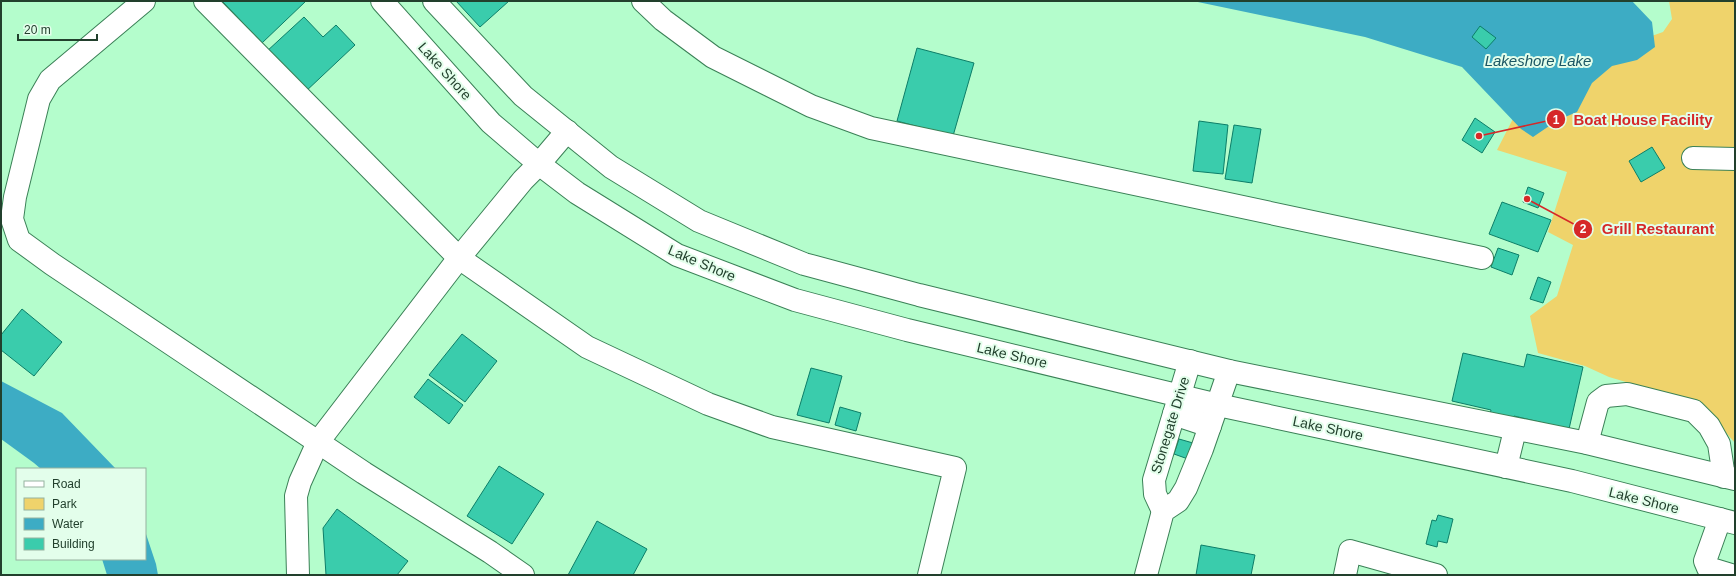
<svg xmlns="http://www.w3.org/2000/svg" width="1736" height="576" viewBox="0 0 1736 576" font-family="Helvetica,sans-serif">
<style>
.green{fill:#efd36b}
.water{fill:#3dacc4}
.building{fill:#3accac;stroke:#0c7e68}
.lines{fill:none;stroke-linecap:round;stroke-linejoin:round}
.minor-casing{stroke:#3b8157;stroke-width:24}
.minor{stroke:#fff;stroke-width:22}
.labels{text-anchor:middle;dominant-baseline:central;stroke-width:4;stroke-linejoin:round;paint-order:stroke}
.street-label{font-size:14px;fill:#22402d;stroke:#e3feeb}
.water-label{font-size:15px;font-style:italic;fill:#1b5764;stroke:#e3feeb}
.leader{fill:none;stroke:#d62828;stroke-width:1.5}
.callout-dot{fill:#d62828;stroke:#e3feeb;stroke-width:1.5}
.mark-label{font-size:12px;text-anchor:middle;font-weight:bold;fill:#fff}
.callout-label{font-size:15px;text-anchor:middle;font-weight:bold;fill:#d62828;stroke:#e3feeb;stroke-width:4;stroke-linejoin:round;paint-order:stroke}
</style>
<rect width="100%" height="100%" fill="#b4fdcc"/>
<path class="green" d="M1669,1H1735V443L1701,404L1609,377L1585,366L1538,353L1530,316L1557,296L1573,245L1548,232L1567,172L1497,150L1518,109L1629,44L1663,32L1672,19Z"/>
<g class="water">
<path d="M1193,1H1632L1652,22L1655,47L1637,60L1612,66L1592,83L1577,112L1558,120L1533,137L1521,129L1462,67L1365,37Z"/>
<path d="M1,381L62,413L116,469H41L34,463L1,439Z"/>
<path d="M145,531L156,564L158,575H107L102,559H145Z"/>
</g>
<g class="building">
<path d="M224,1H306L262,43L223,2Z"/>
<path d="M456,1H509L480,27Z"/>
<path d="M304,17L323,37L336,25L355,45L304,93L266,52Z"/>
<path d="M1480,26L1496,38L1486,49L1472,37Z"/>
<path d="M917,48L974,63L953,136L897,121Z"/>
<path d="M1475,118L1495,132L1482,153L1462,140Z"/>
<path d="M1199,121L1228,125L1223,174L1193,171Z"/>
<path d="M1234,125L1261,129L1252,183L1225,179Z"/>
<path d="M1652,147L1665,168L1641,182L1629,161Z"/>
<path d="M1528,187L1544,193L1538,208L1523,202Z"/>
<path d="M1502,202L1551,220L1538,252L1489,234Z"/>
<path d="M1498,248L1519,255L1512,275L1491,267Z"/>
<path d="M1538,277L1551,282L1543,303L1530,299Z"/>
<path d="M22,309L62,342L34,376L1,350V335Z"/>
<path d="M462,334L497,361L465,402L429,375Z"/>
<path d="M1463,353L1524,367L1527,354L1583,367L1569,429L1514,416L1512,424L1489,418L1491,410L1452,401Z"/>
<path d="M811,368L842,376L829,423L797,415Z"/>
<path d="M428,379L463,405L449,424L414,397Z"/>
<path d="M840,407L861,413L856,431L835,425Z"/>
<path d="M1179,439L1193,443L1188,459L1174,454Z"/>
<path d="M499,466L544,494L512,544L467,516Z"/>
<path d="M337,509L408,561L397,575H326L323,528Z"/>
<path d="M1438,515L1453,519L1447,543L1438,541L1437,547L1426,544L1432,520L1436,521Z"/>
<path d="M597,521L647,549L633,575H568Z"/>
<path d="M1201,545L1255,555L1251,575H1196Z"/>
</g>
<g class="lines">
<g class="minor-casing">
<g id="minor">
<path d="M144,1L50,80L39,99L15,197L12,219L19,240L52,264L364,473L490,552L523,575"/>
<path d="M205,1L459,258L587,347L708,404L772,427L955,468L929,575"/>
<path d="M382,1L491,123L539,164L577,193L677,255L795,300L907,330L1218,405L1572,481L1735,523"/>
<path d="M434,1L523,96L611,167L699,221L804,264L919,295L1229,371L1587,443L1735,479"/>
<path d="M643,1L663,20L713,57L811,106L871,128L1482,258"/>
<path d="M1693,158L1735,159"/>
<path d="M1174,414L1210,426"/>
<path d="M1587,443L1598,402L1606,396L1627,394L1694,411L1709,426L1719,444L1724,477"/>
<path d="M1506,467L1515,430"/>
<path d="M1163,511L1155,494L1154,480L1190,361"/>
<path d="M1720,519L1705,561L1708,568L1731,575"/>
<path d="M298,575L296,496L300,482L318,442L459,258L523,180L539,164L567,131"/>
<path d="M1146,575L1163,511L1178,501L1186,488L1202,449L1229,371"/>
<path d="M1345,575L1350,551L1436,575"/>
</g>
</g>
<use href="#minor" class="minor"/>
</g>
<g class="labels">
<g class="street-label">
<text transform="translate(445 71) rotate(48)">Lake Shore</text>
<text transform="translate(702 263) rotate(23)">Lake Shore</text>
<text transform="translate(1012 355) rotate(13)">Lake Shore</text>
<text transform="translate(1170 425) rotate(-73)">Stonegate Drive</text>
<text transform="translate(1328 428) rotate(12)">Lake Shore</text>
<text transform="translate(1644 500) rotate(14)">Lake Shore</text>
</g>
<g class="water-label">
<text x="1538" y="60">Lakeshore Lake</text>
</g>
</g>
<path class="leader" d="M1479 136L1556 119M1527 199L1583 229"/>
<g class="callout-dot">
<circle cx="1479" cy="136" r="4"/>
<circle cx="1527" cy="199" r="4"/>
<circle cx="1556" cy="119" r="10"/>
<circle cx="1583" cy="229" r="10"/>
</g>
<g class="mark-label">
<text x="1556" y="124">1</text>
<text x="1583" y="233">2</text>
</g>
<g class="callout-label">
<text x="1643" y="125">Boat House Facility</text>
<text x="1658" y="234">Grill Restaurant</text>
</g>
<rect width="1736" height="576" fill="none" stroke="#22402d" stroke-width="4"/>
<rect x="16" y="468" width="130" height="92" fill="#e3feeb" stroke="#96b29f"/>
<rect x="24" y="481" width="20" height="6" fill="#ffffff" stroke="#96b29f"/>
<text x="52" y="488" font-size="12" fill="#22402d">Road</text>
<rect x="24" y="498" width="20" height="12" fill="#efd36b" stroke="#96b29f"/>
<text x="52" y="508" font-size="12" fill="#22402d">Park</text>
<rect x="24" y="518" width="20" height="12" fill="#3dacc4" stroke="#96b29f"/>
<text x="52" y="528" font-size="12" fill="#22402d">Water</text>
<rect x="24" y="538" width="20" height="12" fill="#3accac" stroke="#96b29f"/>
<text x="52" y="548" font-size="12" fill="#22402d">Building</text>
<path d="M18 34v6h79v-6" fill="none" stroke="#22402d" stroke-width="2"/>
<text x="24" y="34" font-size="12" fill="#22402d" stroke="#e3feeb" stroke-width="3" paint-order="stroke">20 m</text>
</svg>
